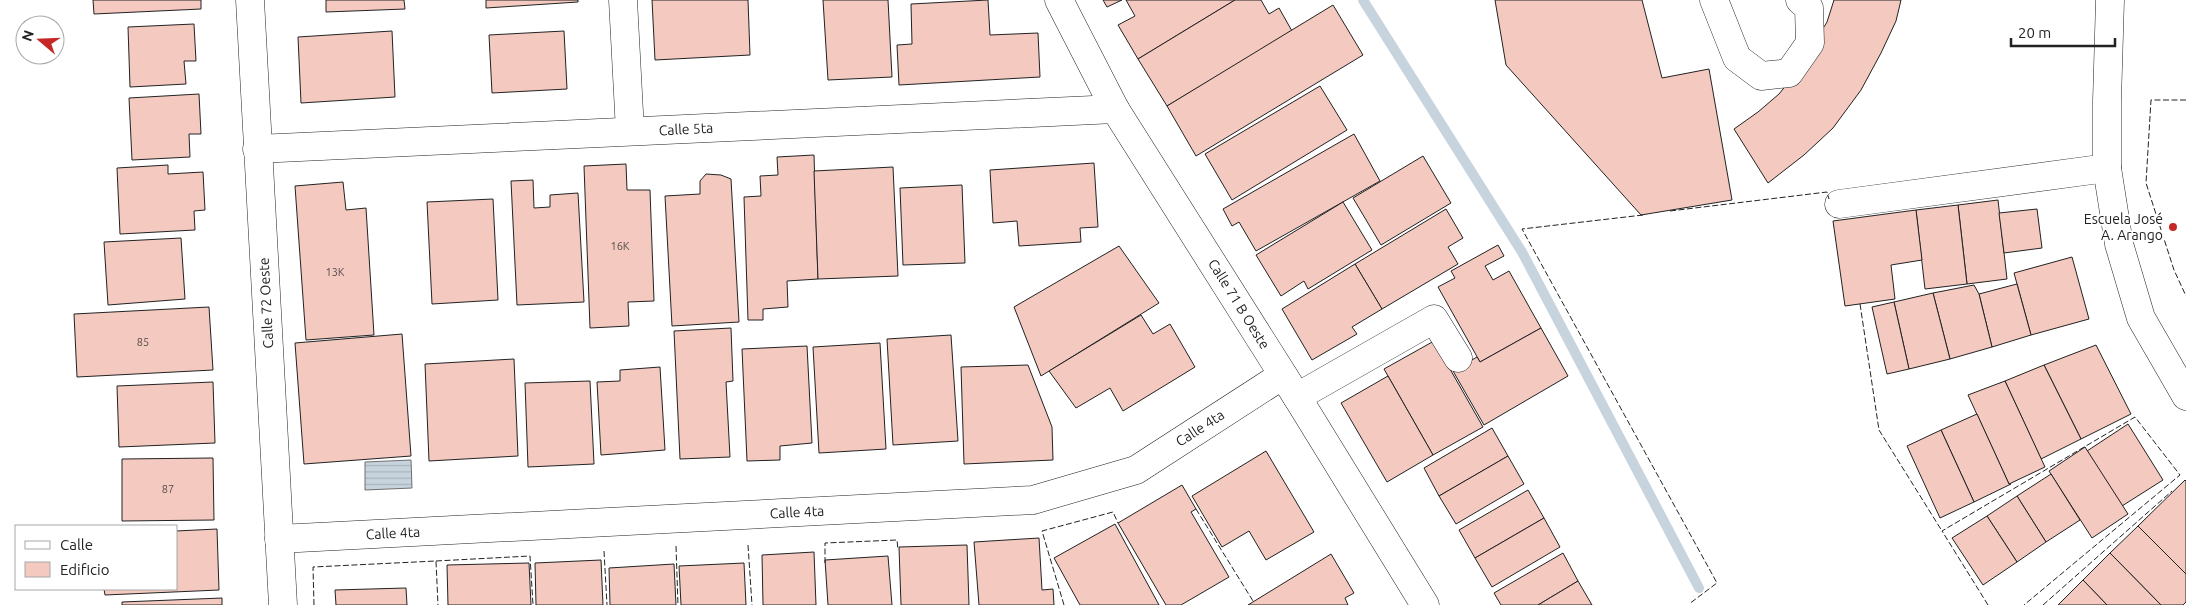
<svg xmlns="http://www.w3.org/2000/svg" width="2186" height="605" viewBox="0 0 2186 605" font-family="Ubuntu,sans-serif">
<style>
.water{fill:url(#water-rules);stroke:#6f6f6f}
.lines{fill:none;stroke-linecap:round;stroke-linejoin:round}
.stream{stroke:#c7d3dd;stroke-width:10}
.building{fill:#f3c9c0;stroke:#222}
.minor-casing{stroke:#222;stroke-width:29}
.minor{stroke:#fff;stroke-width:28}
.fence{stroke:#222;stroke-width:1;stroke-dasharray:6 2.5;stroke-linecap:butt}
.poi-dot{fill:#c62828;stroke:#fff;stroke-width:2}
.labels{text-anchor:middle;dominant-baseline:central;stroke-width:4;stroke-linejoin:round;paint-order:stroke}
.number-label{font-size:11px;fill:#564c4a}
.street-label{font-size:14px;fill:#222;stroke:#fff}
.poi-label{font-size:14px;fill:#222;stroke:#fff;text-anchor:end}
</style>
<defs>
<pattern id="water-rules" width="6" height="5" patternUnits="userSpaceOnUse" patternTransform="scale(1.25)"><rect width="6" height="5" fill="#c7d3dd"/><path d="M0 2.5h6" fill="none" stroke="#abb5bd"/></pattern>
</defs>
<rect width="100%" height="100%" fill="#fff"/>
<path class="water" d="M411,460L412,488L365,490V462Z"/>
<g class="lines">
<path class="stream" d="M1363,0L1522,252L1699,588"/>
</g>
<g class="building">
<path d="M93,0H201V9L94,14Z"/>
<path d="M326,0H404L405,9L326,12Z"/>
<path d="M486,0H578V2L486,8Z"/>
<path d="M652,0H748L750,55L655,60Z"/>
<path d="M823,0H888L892,77L828,80Z"/>
<path d="M988,0L990,35L1038,33L1040,77L899,85L897,45L912,44L911,4Z"/>
<path d="M1103,0H1122L1107,7Z"/>
<path d="M1126,0H1235L1138,59L1118,25L1135,16Z"/>
<path d="M1235,0H1261L1269,14L1279,8L1292,31L1167,106L1138,59Z"/>
<path d="M1495,0H1642L1662,78L1709,69L1732,200L1641,215L1506,65Z"/>
<path d="M1834,0H1901L1896,21L1881,53L1861,90L1833,128L1804,155L1768,183L1734,129L1758,112L1779,94L1795,74L1827,22Z"/>
<path d="M1333,5L1363,55L1196,156L1167,106Z"/>
<path d="M194,24L196,61H184L186,84L130,87L128,27Z"/>
<path d="M392,31L395,97L301,103L298,37Z"/>
<path d="M564,31L567,89L492,93L489,35Z"/>
<path d="M1320,86L1347,130L1232,200L1205,154Z"/>
<path d="M199,94L201,134H189L190,157L132,160L129,98Z"/>
<path d="M1354,134L1380,181L1256,251L1239,222L1232,226L1223,209Z"/>
<path d="M814,155L818,279L787,281L788,307L763,309V320H748L744,197L761,196L760,176L778,175L777,157Z"/>
<path d="M1423,156L1451,203L1381,245L1353,198Z"/>
<path d="M1094,163L1098,227L1080,228L1081,242L1019,246L1017,221L993,223L990,170Z"/>
<path d="M626,164L627,190H650L654,301L628,302L629,326L590,328L584,166Z"/>
<path d="M168,165V174L203,172L205,210L194,211L195,230L120,234L117,168Z"/>
<path d="M893,167L898,276L818,279L814,171Z"/>
<path d="M706,174L721,175L731,179L739,322L672,326L665,196L700,194V181Z"/>
<path d="M533,180L534,208L550,207V195L578,193L584,302L517,305L511,181Z"/>
<path d="M343,182L346,210L366,208L374,335L306,340L295,186Z"/>
<path d="M962,185L965,263L903,265L900,188Z"/>
<path d="M493,199L498,300L432,304L427,202Z"/>
<path d="M1998,200L2007,279L1967,284L1958,205Z"/>
<path d="M1343,202L1372,250L1308,289L1304,281L1281,296L1256,255Z"/>
<path d="M1958,205L1967,284L1925,289L1916,210Z"/>
<path d="M1446,209L1463,238L1448,247L1458,264L1382,309L1355,264Z"/>
<path d="M2037,209L2042,248L2004,253L1999,213Z"/>
<path d="M1916,210L1922,260L1891,265L1895,299L1845,306L1833,221Z"/>
<path d="M181,238L185,299L108,305L104,242Z"/>
<path d="M1498,245L1504,256L1485,266L1493,280L1509,271L1541,328L1480,362L1438,287L1455,278L1451,271Z"/>
<path d="M1119,246L1159,303L1041,376L1014,307Z"/>
<path d="M2072,257L2089,319L2031,335L2014,273Z"/>
<path d="M1355,264L1382,309L1352,327L1357,334L1312,360L1282,309Z"/>
<path d="M2017,284L2031,335L1992,347L1979,294Z"/>
<path d="M1974,285L1979,294L1992,347L1950,359L1933,293Z"/>
<path d="M1933,293L1950,359L1909,369L1894,302Z"/>
<path d="M1894,302L1909,369L1887,374L1872,307Z"/>
<path d="M209,307L213,370L77,377L74,314Z"/>
<path d="M1141,315L1153,334L1170,324L1195,367L1123,411L1110,388L1076,408L1049,371Z"/>
<path d="M731,328L733,381L726,382L730,457L680,459L674,331Z"/>
<path d="M1541,328L1568,376L1484,425L1453,371L1477,357L1480,362Z"/>
<path d="M402,334L411,456L304,464L295,343Z"/>
<path d="M951,335L958,441L893,445L887,339Z"/>
<path d="M1434,341L1483,427L1433,455L1384,369Z"/>
<path d="M880,343L886,449L819,453L813,347Z"/>
<path d="M2096,345L2131,414L2081,439L2044,365Z"/>
<path d="M807,346L812,443L780,446V460L747,461L742,349Z"/>
<path d="M514,359L518,456L429,461L425,364Z"/>
<path d="M1028,365L1052,427L1053,460L964,464L961,367Z"/>
<path d="M2044,365L2081,439L2041,459L2005,381Z"/>
<path d="M660,367L665,450L601,455L597,382L620,381V370Z"/>
<path d="M1388,376L1433,455L1387,482L1341,403Z"/>
<path d="M590,381L594,464L528,467L525,383Z"/>
<path d="M2005,381L2045,467L2009,484L1968,395Z"/>
<path d="M213,382L215,443L119,447L117,386Z"/>
<path d="M1977,414L2009,484H2011L1974,502L1941,430Z"/>
<path d="M2128,424L2163,480L2122,506L2087,451Z"/>
<path d="M1492,428L1508,456L1439,496L1424,468Z"/>
<path d="M1941,430L1974,502L1940,518L1907,446Z"/>
<path d="M2085,447L2128,514L2092,538L2049,471Z"/>
<path d="M1266,451L1314,532L1266,560L1249,531L1222,547L1192,496Z"/>
<path d="M1508,456L1524,484L1456,524L1439,496Z"/>
<path d="M213,458L214,520L122,521V459Z"/>
<path d="M2051,474L2080,520L2046,542L2017,496Z"/>
<path d="M2185,480L2186,481V574L2138,526Z"/>
<path d="M1182,485L1196,509L1191,512L1229,577L1181,605H1166L1118,523Z"/>
<path d="M1528,490L1544,518L1475,558L1459,530Z"/>
<path d="M2017,496L2046,542L2017,562L1987,516Z"/>
<path d="M1987,516L2017,562L1983,585L1952,538Z"/>
<path d="M1544,518L1560,547L1492,587L1475,558Z"/>
<path d="M1115,524L1159,605H1080L1054,558Z"/>
<path d="M2138,526L2186,574V602L2183,605H2161L2110,553Z"/>
<path d="M217,529L219,590L105,595L104,589H176V531Z"/>
<path d="M1039,538L1042,590L1053,589L1054,605H979L974,542Z"/>
<path d="M967,545L969,605H901L899,547Z"/>
<path d="M814,552L816,605H763L762,555Z"/>
<path d="M1563,553L1578,581L1538,605H1501L1494,593Z"/>
<path d="M2110,553L2161,605H2107L2083,580Z"/>
<path d="M1331,554L1354,593L1345,598L1348,605H1248Z"/>
<path d="M888,556L892,605H828L825,560Z"/>
<path d="M601,560L603,605H536L535,563Z"/>
<path d="M529,563L531,605H448L447,565Z"/>
<path d="M744,563L746,605H681L679,566Z"/>
<path d="M674,564L676,605H610L609,568Z"/>
<path d="M2083,580L2107,605H2058Z"/>
<path d="M1578,581L1592,605H1538Z"/>
<path d="M406,588L407,605H336L335,590Z"/>
<path d="M222,598V605H122V602Z"/>
</g>
<g class="lines">
<g class="minor-casing">
<g id="minor">
<path d="M250,0L283,605"/>
<path d="M623,0L630,131"/>
<path d="M1059,0L1115,109L1297,397L1425,605"/>
<path d="M1714,0L1737,58L1761,76L1789,73L1810,43L1809,8L1800,0"/>
<path d="M2110,0L2107,101V168L2119,244L2141,318L2186,396"/>
<path d="M257,149L1115,109"/>
<path d="M1839,204L2107,168"/>
<path d="M1297,397L1434,319L1458,358"/>
<path d="M279,539L1033,500L1136,470L1283,375"/>
</g>
</g>
<use href="#minor" class="minor"/>
<g class="fence">
<path d="M2186,100H2151L2146,183L2174,270L2186,296"/>
<path d="M1670,211L1827,192L1829,199"/>
<path d="M1643,215L1522,229L1717,583L1689,604"/>
<path d="M1860,304L1879,430L1942,531"/>
<path d="M1196,509L1253,601"/>
<path d="M748,545L752,605"/>
<path d="M676,546L678,605"/>
<path d="M604,551L607,605"/>
<path d="M436,561L530,556L533,605"/>
<path d="M825,563V543L897,540L898,550"/>
<path d="M314,605L313,567L436,561L438,605"/>
<path d="M1064,605L1042,531L1113,512L1118,523"/>
<path d="M1988,605L1942,531L2135,417L2180,475L2024,605"/>
<path d="M2043,605L2172,491"/>
</g>
</g>
<circle class="poi-dot" cx="2173" cy="227" r="5"/>
<g class="labels">
<g class="number-label">
<text x="620" y="246">16K</text>
<text x="335" y="272">13K</text>
<text x="143" y="342">85</text>
<text x="168" y="489">87</text>
</g>
<g class="street-label">
<text transform="translate(686 129) rotate(-3)">Calle 5ta</text>
<text transform="translate(266 303) rotate(-93)">Calle 72 Oeste</text>
<text transform="translate(1239 304) rotate(58)">Calle 71 B Oeste</text>
<text transform="translate(1200 428) rotate(-33)">Calle 4ta</text>
<text transform="translate(797 512) rotate(-3)">Calle 4ta</text>
<text transform="translate(393 533) rotate(-3)">Calle 4ta</text>
</g>
<g class="poi-label">
<text x="2163" y="219">Escuela José<tspan x="2163" dy="16">A. Arango</tspan></text>
</g>
</g>
<rect x="15" y="525" width="162" height="65" fill="#ffffff" stroke="#a7a7a7"/>
<rect x="25" y="541" width="25" height="8" fill="#ffffff" stroke="#a7a7a7"/>
<text x="60" y="550" font-size="15" fill="#222222">Calle</text>
<rect x="25" y="562" width="25" height="15" fill="#f3c9c0" stroke="#a7a7a7"/>
<text x="60" y="575" font-size="15" fill="#222222">Edificio</text>
<g transform="translate(40 40) rotate(289)"><circle r="24" fill="#ffffff" stroke="#a7a7a7"/>
<path d="M0-4L9 19L0 12L-9 19Z" fill="#c62828"/>
<text y="-8" font-size="14" font-weight="bold" text-anchor="middle" fill="#222222">N</text>
</g>
<path d="M2011 38v8h104v-8" fill="none" stroke="#222222" stroke-width="2.5"/>
<text x="2018" y="38" font-size="15" fill="#222222" stroke="#ffffff" stroke-width="4" paint-order="stroke">20 m</text>
</svg>
